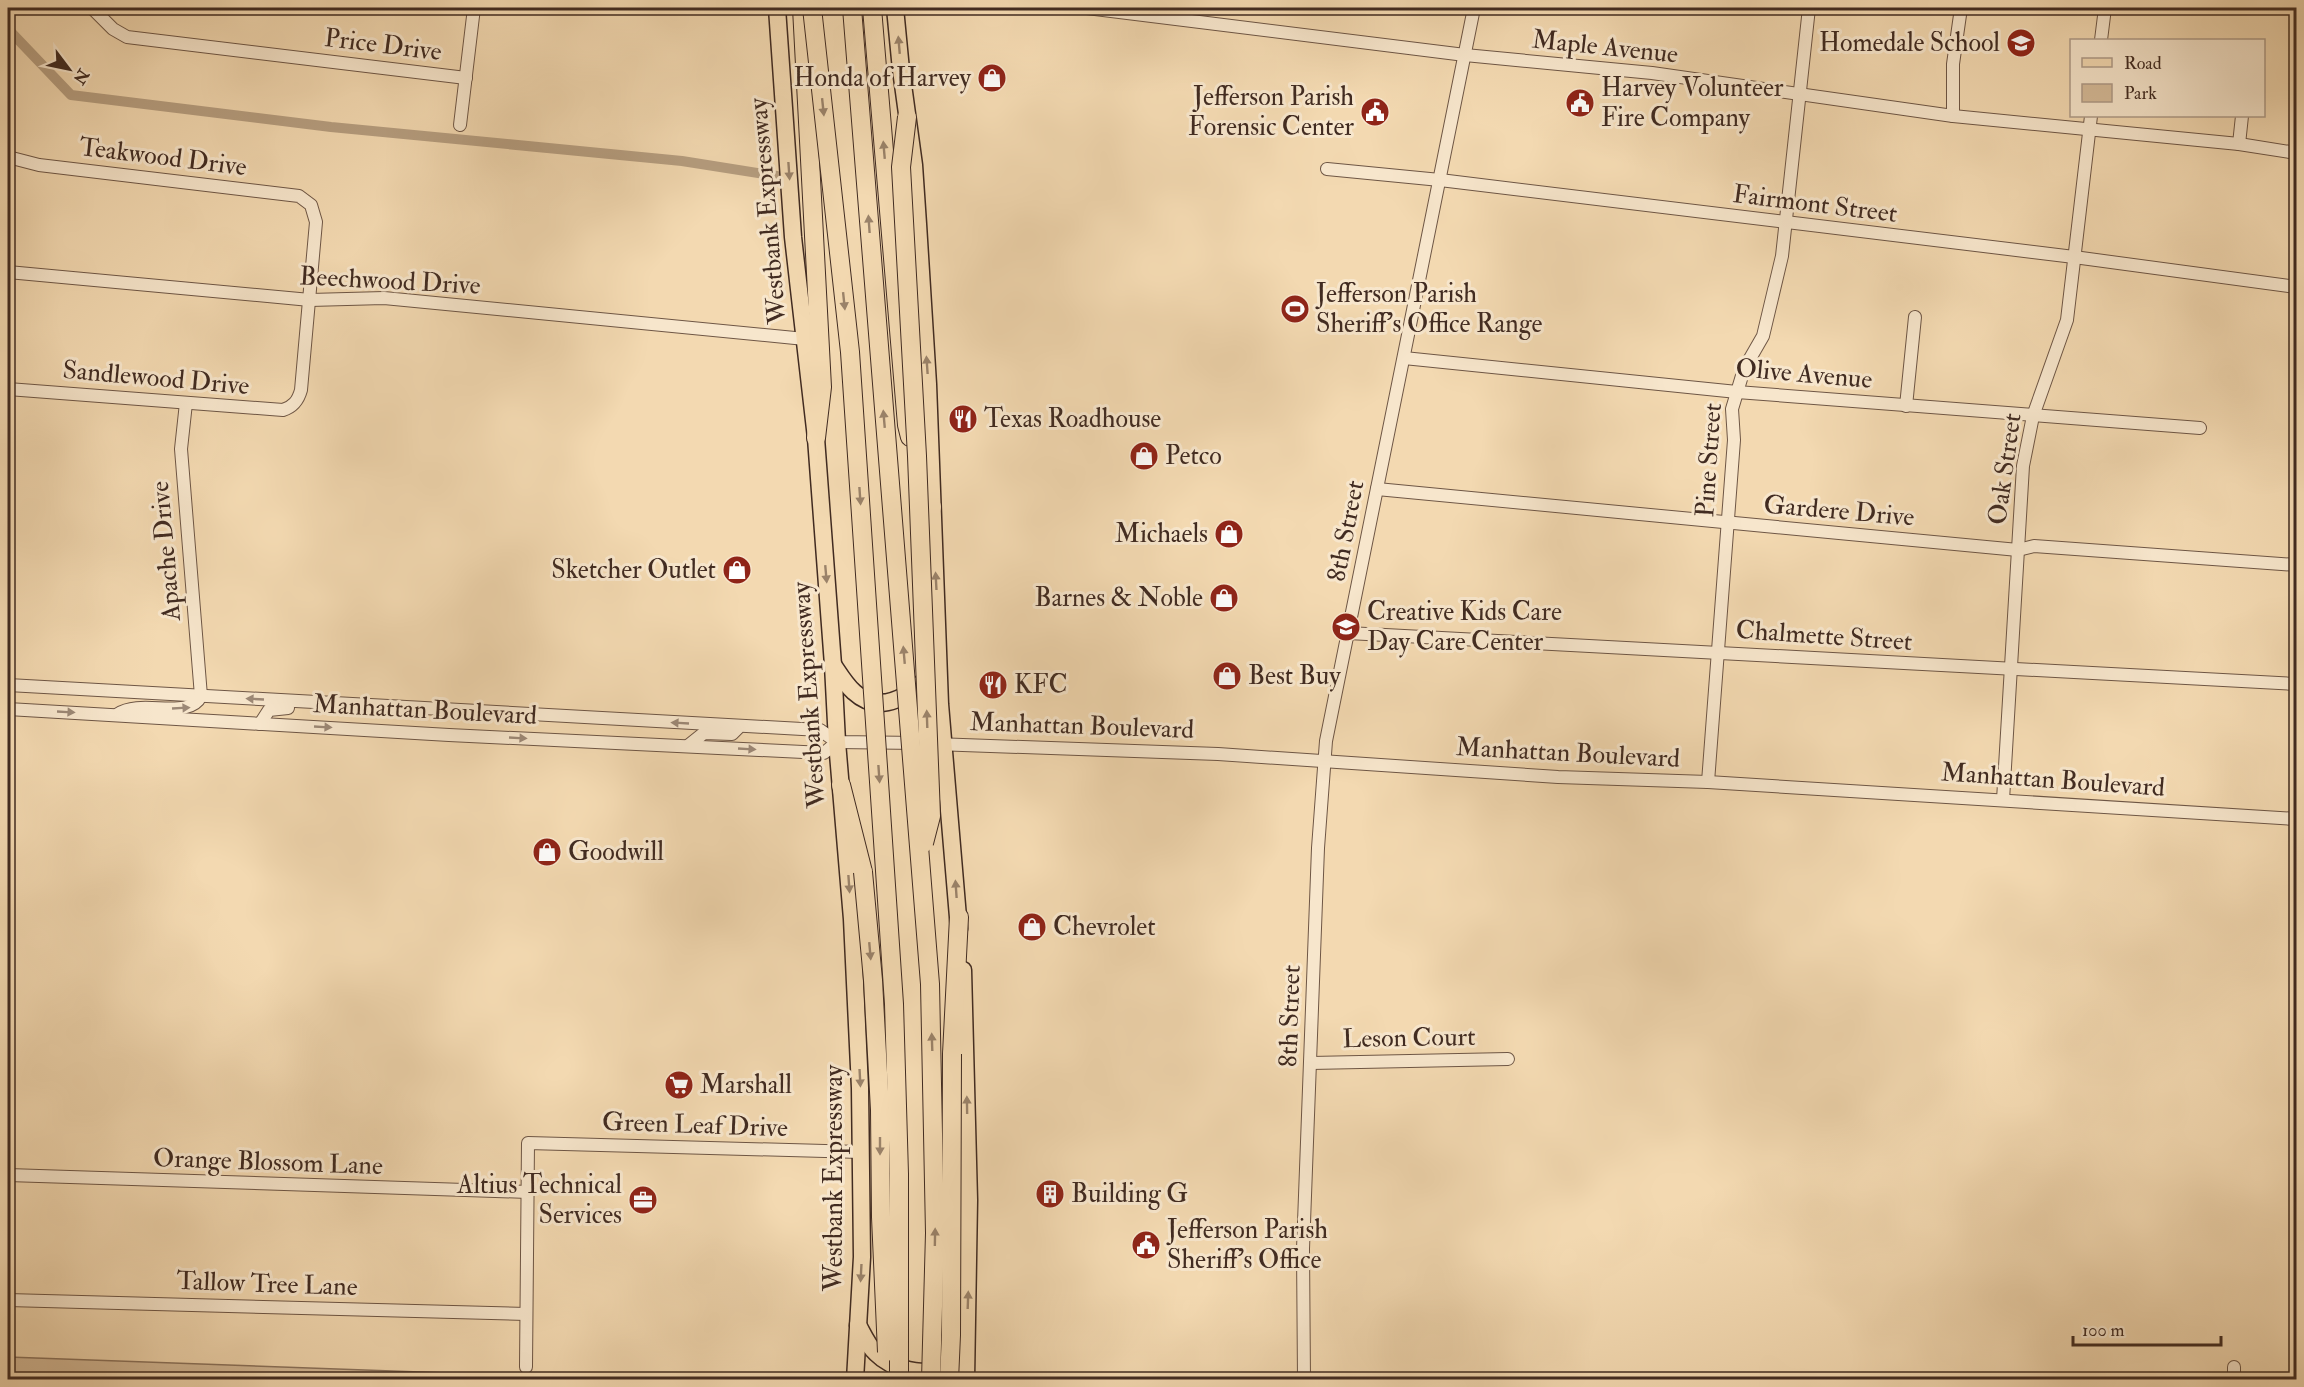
<svg xmlns="http://www.w3.org/2000/svg" width="2304" height="1387" viewBox="0 0 2304 1387" font-family="'IM FELL Double Pica',serif">
<style>
.green{fill:#d5bb99;stroke:#8b735d;stroke-width:1.5}
.lines{fill:none;stroke-linecap:round;stroke-linejoin:round}
.canal{stroke:#b69e80;stroke-width:10}
.minor-casing{stroke:#6e5645;stroke-width:14}
.major-casing{stroke:#412b21;stroke-width:19}
.highway-casing{stroke:#412b21;stroke-width:20}
.minor{stroke:#f7e6cc;stroke-width:12}
.major{stroke:#f3d9b1;stroke-width:16}
.highway{stroke:#f3d9b1;stroke-width:18}
.highway-bridge-casing{stroke:#412b21;stroke-width:20;stroke-linecap:butt}
.highway-bridge{stroke:#f3d9b1;stroke-width:18}
.oneway{fill:#9a8269}
.oneway2{fill:#9c8876}
.labels{text-anchor:middle;dominant-baseline:central;stroke-width:6;stroke-linejoin:round;paint-order:stroke}
.poi-label{font-size:26px;fill:#412b21;stroke:#f7e6cc;text-anchor:start}
.street-label{font-size:26px;fill:#412b21;stroke:#f7e6cc}
</style>
<rect width="100%" height="100%" fill="#f3d9b1"/>
<filter id="stains"><feTurbulence type="fractalNoise" baseFrequency=".00333" numOctaves="4"/><feColorMatrix values="0 0 0 0 .2 0 0 0 0 .09 0 0 0 0 .02 0 0 0 .5 -.17"/></filter>
<radialGradient id="worn" r=".72"><stop offset=".6" stop-color="#630" stop-opacity="0"/><stop offset="1" stop-color="#630" stop-opacity=".3"/></radialGradient>
<path class="green" d="M8,1357L584,1378L617,1379L8,1380Z"/>
<g class="lines">
<path class="canal" d="M8,29L71,95L331,127L682,161L777,176"/>
<g class="minor-casing">
<g id="minor">
<path d="M92,8L113,29L127,37L466,78"/>
<path d="M1087,8L1465,55L1652,73L1953,116L2239,144L2296,153"/>
<path d="M2101,40L2105,8"/>
<path d="M1953,116V64L1961,8"/>
<path d="M460,125L474,8"/>
<path d="M2239,144L2242,116"/>
<path d="M8,157L39,165L299,196L311,205L316,222L301,390C298,401 293,407 283,410L8,389"/>
<path d="M1327,169L1440,180L2074,257L2296,287"/>
<path d="M8,272L310,300L384,298L805,339"/>
<path d="M1404,358L1737,392L2200,428"/>
<path d="M1906,406L1915,317"/>
<path d="M1377,489L2018,550L2034,546L2296,565"/>
<path d="M1348,633L2296,684"/>
<path d="M8,685L820,730L837,742L918,743"/>
<path d="M8,709L449,735L824,753L837,742"/>
<path d="M118,714C141,698 189,721 201,696L181,449L186,403"/>
<path d="M260,724L269,710L288,708"/>
<path d="M935,744L1218,754L1558,777L1708,782L2296,819"/>
<path d="M689,745L704,733L732,734L738,728"/>
<path d="M1708,782L1734,440L1732,409L1744,369L1763,336L1782,256L1809,8"/>
<path d="M2003,800L2023,466L2033,416L2067,320L2091,116"/>
<path d="M1311,1063L1508,1059"/>
<path d="M8,1175L528,1192"/>
<path d="M8,1300L526,1314"/>
<path d="M526,1367L528,1143L861,1152"/>
<path d="M1304,1380L1303,1249L1318,848L1326,741L1474,8"/>
<path d="M2234,1380V1367"/>
</g>
</g>
<g class="major-casing">
<g id="major">
<path d="M777,8L793,237L816,438L833,665L837,742L852,919L860,1088L862,1257L855,1380"/>
<path d="M895,8L901,70L914,165L918,224L928,384L940,704L959,929"/>
<path d="M834,666C840,675 846,685 854,692C881,717 912,694 932,673"/>
<path d="M963,970L969,1200L966,1380"/>
<path d="M858,1325C863,1334 868,1346 876,1353C891,1368 926,1380 942,1364"/>
</g>
</g>
<g class="highway-casing">
<g id="highway">
<path d="M802,8L822,387L816,438"/>
<path d="M872,8L907,425L910,437"/>
<path d="M920,469L932,507"/>
<path d="M841,785L863,872"/>
<path d="M952,1054L959,917"/>
</g>
</g>
<use href="#minor" class="minor"/>
<use href="#major" class="major"/>
<use href="#highway" class="highway"/>
<g class="highway-bridge-casing">
<g id="highway-bridge">
<path d="M812,8L850,352L894,1004L899,1174V1380"/>
<path d="M852,8L930,984L935,1233L931,1380"/>
<path d="M907,117L901,167L917,456L931,816L924,843"/>
<path d="M863,872L873,980L880,1110L881,1217L887,1352"/>
<path d="M949,1380L951,1335L952,1054"/>
</g>
</g>
<use href="#highway-bridge" class="highway-bridge"/>
</g>
<defs><path id="oneway-solid" d="M-6-.8H1V-3.2L6.5 0L1 3.2V.8H-6Z" transform="scale(1.5)"/></defs>
<g class="oneway">
<use href="#oneway-solid" transform="translate(899 45) rotate(-95)"/>
<use href="#oneway-solid" transform="translate(823 107) rotate(84)"/>
<use href="#oneway-solid" transform="translate(884 150) rotate(-95)"/>
<use href="#oneway-solid" transform="translate(789 171) rotate(86)"/>
<use href="#oneway-solid" transform="translate(869 224) rotate(-94)"/>
<use href="#oneway-solid" transform="translate(844 301) rotate(84)"/>
<use href="#oneway-solid" transform="translate(927 365) rotate(-94)"/>
<use href="#oneway-solid" transform="translate(884 419) rotate(-95)"/>
<use href="#oneway-solid" transform="translate(860 496) rotate(86)"/>
<use href="#oneway-solid" transform="translate(826 574) rotate(85)"/>
<use href="#oneway-solid" transform="translate(936 581) rotate(-93)"/>
<use href="#oneway-solid" transform="translate(904 655) rotate(-95)"/>
<use href="#oneway-solid" transform="translate(927 719) rotate(-92)"/>
<use href="#oneway-solid" transform="translate(879 774) rotate(86)"/>
<use href="#oneway-solid" transform="translate(849 884) rotate(86)"/>
<use href="#oneway-solid" transform="translate(956 889) rotate(-94)"/>
<use href="#oneway-solid" transform="translate(870 951) rotate(85)"/>
<use href="#oneway-solid" transform="translate(932 1042) rotate(-92)"/>
<use href="#oneway-solid" transform="translate(860 1078) rotate(87)"/>
<use href="#oneway-solid" transform="translate(967 1105) rotate(-91)"/>
<use href="#oneway-solid" transform="translate(880 1146) rotate(90)"/>
<use href="#oneway-solid" transform="translate(935 1237) rotate(-89)"/>
<use href="#oneway-solid" transform="translate(861 1273) rotate(93)"/>
<use href="#oneway-solid" transform="translate(968 1300) rotate(-88)"/>
</g>
<g class="oneway2">
<use href="#oneway-solid" transform="translate(255 699) rotate(-177)"/>
<use href="#oneway-solid" transform="translate(181 708) rotate(-3)"/>
<use href="#oneway-solid" transform="translate(66 712) rotate(3)"/>
<use href="#oneway-solid" transform="translate(680 723) rotate(-177)"/>
<use href="#oneway-solid" transform="translate(323 727) rotate(3)"/>
<use href="#oneway-solid" transform="translate(518 738) rotate(3)"/>
<use href="#oneway-solid" transform="translate(747 749) rotate(3)"/>
</g>
<defs>
<g id="school-disc" transform="scale(1.5)"><circle r="9.5" fill="#8f2418" stroke="#f7e6cc"/><path d="M0-5L7-2L0 1L-7-2ZM-4 1L0 2.5L4 1V4Q0 6-4 4Z" fill="#fff"/></g>
<g id="shop-disc" transform="scale(1.5)"><circle r="9.5" fill="#8f2418" stroke="#f7e6cc"/><path d="M-5-2.5h2.3a2.7 3.5 0 0 1 5.4 0H5L5.5 6h-11ZM-1.5-2.5h3a1.5 2.3 0 0 0-3 0Z" fill="#fff"/></g>
<g id="civic-disc" transform="scale(1.5)"><circle r="9.5" fill="#8f2418" stroke="#f7e6cc"/><path d="M-.6-6.5H3V-4.5H.6V-3L4-1V1h2V6H-6V1h2V-1L-.6-3ZM-1.2 2.5V6h2.4V2.5Z" fill="#fff"/></g>
<g id="stadium-disc" transform="scale(1.5)"><circle r="9.5" fill="#8f2418" stroke="#f7e6cc"/><path d="M0-5a6.5 5 0 1 0 0 10a6.5 5 0 1 0 0-10ZM-3.5-1.8h7v3.6h-7Z" fill="#fff"/></g>
<g id="restaurant-disc" transform="scale(1.5)"><circle r="9.5" fill="#8f2418" stroke="#f7e6cc"/><path d="M-5-6h1v4h1v-4h1v4h1v-4h1v5L-1.5 .5V6h-2V.5L-5-1ZM5-6V6H3V1.5H1.5Q1.5-4 5-6Z" fill="#fff"/></g>
<g id="supermarket-disc" transform="scale(1.5)"><circle r="9.5" fill="#8f2418" stroke="#f7e6cc"/><path d="M-6-5.5h2.5l.6 2H6L4.5 2H-2.5L-4.4-4H-6ZM-1.5 3.2a1.3 1.3 0 1 0 .1 0ZM3 3.2a1.3 1.3 0 1 0 .1 0Z" fill="#fff"/></g>
<g id="building-disc" transform="scale(1.5)"><circle r="9.5" fill="#8f2418" stroke="#f7e6cc"/><path d="M-4-6H4V6H1V3H-1V6H-4ZM-2.5-4.3h1.7v1.8h-1.7ZM.8-4.3h1.7v1.8H.8ZM-2.5-1h1.7V.8h-1.7ZM.8-1h1.7V.8H.8Z" fill="#fff"/></g>
<g id="office-disc" transform="scale(1.5)"><circle r="9.5" fill="#8f2418" stroke="#f7e6cc"/><path d="M-6-3h4V-5.5h4V-3h4V5H-6ZM-1-4.5V-3h2v-1.5ZM-6 0V1H6V0Z" fill="#fff"/></g>
</defs>
<g fill-rule="evenodd">
<use href="#school-disc" x="2021" y="43"/>
<use href="#shop-disc" x="992" y="78"/>
<use href="#civic-disc" x="1580" y="103"/>
<use href="#civic-disc" x="1375" y="112"/>
<use href="#stadium-disc" x="1295" y="309"/>
<use href="#restaurant-disc" x="963" y="419"/>
<use href="#shop-disc" x="1144" y="456"/>
<use href="#shop-disc" x="1229" y="534"/>
<use href="#shop-disc" x="737" y="570"/>
<use href="#shop-disc" x="1224" y="598"/>
<use href="#school-disc" x="1346" y="627"/>
<use href="#shop-disc" x="1227" y="676"/>
<use href="#restaurant-disc" x="993" y="685"/>
<use href="#shop-disc" x="547" y="852"/>
<use href="#shop-disc" x="1032" y="927"/>
<use href="#supermarket-disc" x="679" y="1085"/>
<use href="#building-disc" x="1050" y="1194"/>
<use href="#office-disc" x="643" y="1200"/>
<use href="#civic-disc" x="1146" y="1245"/>
</g>
<g class="labels">
<g class="poi-label">
<text x="2000" y="43" text-anchor="end">Homedale School</text>
<text x="971" y="78" text-anchor="end">Honda of Harvey</text>
<text x="1601" y="88">Harvey Volunteer<tspan x="1601" dy="30">Fire Company</tspan></text>
<text x="1354" y="97" text-anchor="end">Jefferson Parish<tspan x="1354" dy="30">Forensic Center</tspan></text>
<text x="1316" y="294">Jefferson Parish<tspan x="1316" dy="30">Sheriff's Office Range</tspan></text>
<text x="984" y="419">Texas Roadhouse</text>
<text x="1165" y="456">Petco</text>
<text x="1208" y="534" text-anchor="end">Michaels</text>
<text x="716" y="570" text-anchor="end">Sketcher Outlet</text>
<text x="1203" y="598" text-anchor="end">Barnes &amp; Noble</text>
<text x="1367" y="612">Creative Kids Care<tspan x="1367" dy="30">Day Care Center</tspan></text>
<text x="1248" y="676">Best Buy</text>
<text x="1014" y="685">KFC</text>
<text x="568" y="852">Goodwill</text>
<text x="1053" y="927">Chevrolet</text>
<text x="700" y="1085">Marshall</text>
<text x="622" y="1185" text-anchor="end">Altius Technical<tspan x="622" dy="30">Services</tspan></text>
<text x="1071" y="1194">Building G</text>
<text x="1167" y="1230">Jefferson Parish<tspan x="1167" dy="30">Sheriff's Office</tspan></text>
</g>
<g class="street-label">
<text transform="translate(383 45) rotate(7)">Price Drive</text>
<text transform="translate(1605 47) rotate(6)">Maple Avenue</text>
<text transform="translate(163 157) rotate(7)">Teakwood Drive</text>
<text transform="translate(1815 204) rotate(7)">Fairmont Street</text>
<text transform="translate(768 211) rotate(-95)">Westbank Expressway</text>
<text transform="translate(390 281) rotate(3)">Beechwood Drive</text>
<text transform="translate(1804 374) rotate(5)">Olive Avenue</text>
<text transform="translate(156 378) rotate(5)">Sandlewood Drive</text>
<text transform="translate(1709 460) rotate(-86)">Pine Street</text>
<text transform="translate(2005 469) rotate(-82)">Oak Street</text>
<text transform="translate(1839 511) rotate(5)">Gardere Drive</text>
<text transform="translate(1346 531) rotate(-79)">8th Street</text>
<text transform="translate(166 551) rotate(-95)">Apache Drive</text>
<text transform="translate(1824 636) rotate(4)">Chalmette Street</text>
<text transform="translate(809 695) rotate(-94)">Westbank Expressway</text>
<text transform="translate(425 710) rotate(3)">Manhattan Boulevard</text>
<text transform="translate(1082 726) rotate(2)">Manhattan Boulevard</text>
<text transform="translate(1568 753) rotate(3)">Manhattan Boulevard</text>
<text transform="translate(2053 780) rotate(4)">Manhattan Boulevard</text>
<text transform="translate(1290 1016) rotate(-88)">8th Street</text>
<text transform="translate(1409 1038) rotate(-1)">Leson Court</text>
<text transform="translate(695 1125) rotate(2)">Green Leaf Drive</text>
<text transform="translate(268 1162) rotate(2)">Orange Blossom Lane</text>
<text transform="translate(834 1178) rotate(-90)">Westbank Expressway</text>
<text transform="translate(267 1284) rotate(2)">Tallow Tree Lane</text>
</g>
</g>
<rect width="2304" height="1387" fill="none" stroke="#f3d9b1" stroke-width="30"/>
<rect x="9" y="9" width="2286" height="1369" fill="none" stroke="#412b21" stroke-width="3"/>
<rect x="15" y="15" width="2274" height="1357" fill="none" stroke="#412b21" stroke-width="1.5"/>
<rect x="2070" y="39" width="195" height="78" fill="#f7e6cc" stroke="#ae9b88" stroke-width="1.5"/>
<rect x="2082" y="58" width="30" height="9" fill="#f3d9b1" stroke="#ae9b88" stroke-width="1.5"/>
<text x="2124" y="69" font-size="18" fill="#412b21">Road</text>
<rect x="2082" y="84" width="30" height="18" fill="#d5bb99" stroke="#ae9b88" stroke-width="1.5"/>
<text x="2124" y="99" font-size="18" fill="#412b21">Park</text>
<g transform="translate(69 69) rotate(122)" stroke="#f7e6cc" stroke-width="4.5" paint-order="stroke">
<path d="M0-4.5L10 22L0 15L-10 22Z" fill="#412b21"/>
<text y="-9" font-size="16" font-weight="bold" text-anchor="middle" fill="#412b21">N</text>
</g>
<path d="M2073 1336v9h148v-9" fill="none" stroke="#412b21" stroke-width="3"/>
<text x="2082" y="1336" font-size="18" fill="#412b21" stroke="#f7e6cc" stroke-width="4.5" paint-order="stroke">100 m</text>
<rect width="100%" height="100%" filter="url(#stains)"/>
<rect width="100%" height="100%" fill="url(#worn)"/>
</svg>
